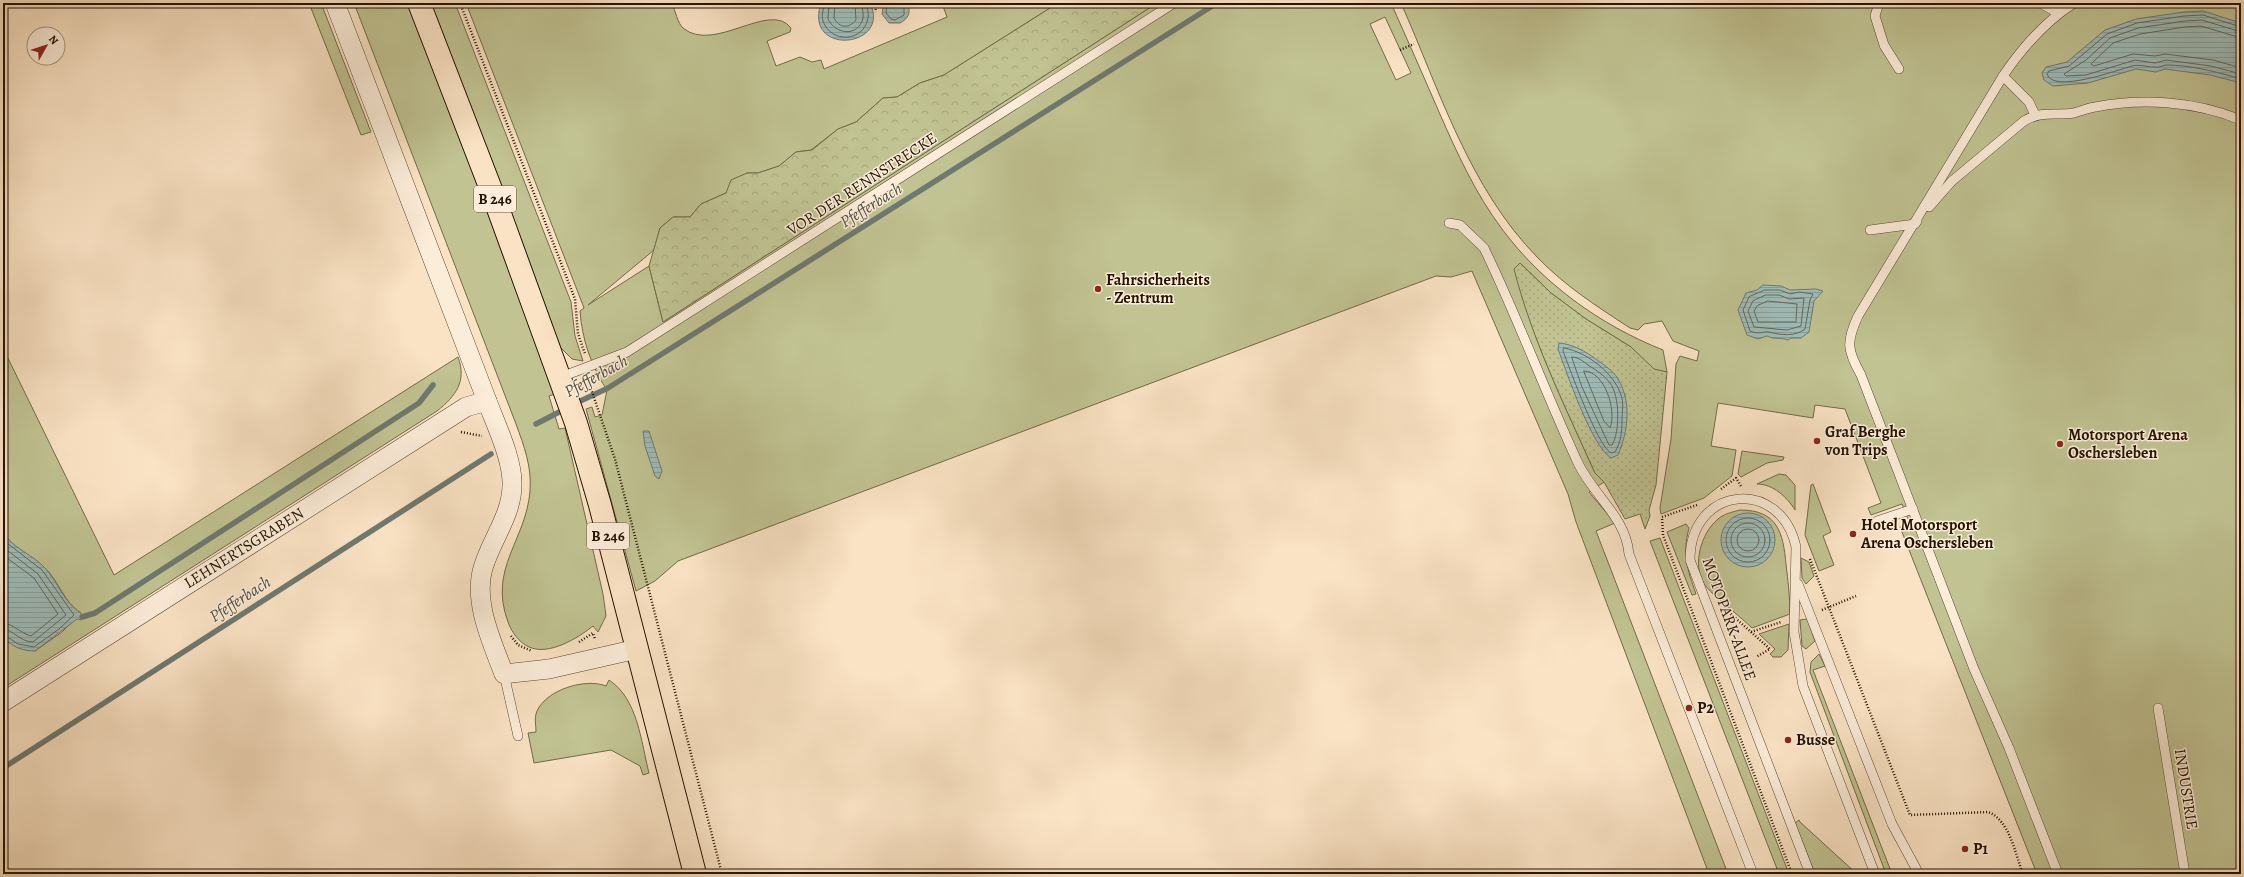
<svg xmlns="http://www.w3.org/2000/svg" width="2244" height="877" viewBox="0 0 2244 877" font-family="Alegreya,serif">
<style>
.green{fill:#c1c392;stroke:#726b49;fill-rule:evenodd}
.forest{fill:url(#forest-crowns);stroke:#726b49}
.park{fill:url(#park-dots);stroke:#726b49;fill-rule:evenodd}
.water{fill:url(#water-rules);stroke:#6e7970}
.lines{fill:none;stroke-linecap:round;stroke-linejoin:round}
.shore{stroke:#62685d;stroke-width:1}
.stream{stroke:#6e7970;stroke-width:5.5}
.service-casing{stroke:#5a4731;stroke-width:10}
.minor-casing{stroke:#5a4731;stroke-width:20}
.primary-casing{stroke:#241300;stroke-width:24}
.path{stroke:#241300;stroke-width:2.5;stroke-dasharray:1 2;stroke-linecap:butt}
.service{stroke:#fcedd9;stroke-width:9}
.minor{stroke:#fcedd9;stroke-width:19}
.primary{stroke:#fae3c4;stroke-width:22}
.poi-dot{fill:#8f2418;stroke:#fcedd9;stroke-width:1.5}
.labels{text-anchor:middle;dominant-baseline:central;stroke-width:3;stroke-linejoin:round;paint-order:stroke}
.shield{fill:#fcedd9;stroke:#655441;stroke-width:1}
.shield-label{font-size:15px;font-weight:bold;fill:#241300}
.street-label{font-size:16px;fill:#241300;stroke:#fcedd9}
.poi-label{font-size:16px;font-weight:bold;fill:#241300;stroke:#fcedd9;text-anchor:start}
.water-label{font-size:17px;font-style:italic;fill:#4f4e41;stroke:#fcedd9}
</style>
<defs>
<pattern id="forest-crowns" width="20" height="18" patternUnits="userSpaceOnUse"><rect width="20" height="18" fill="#c1c392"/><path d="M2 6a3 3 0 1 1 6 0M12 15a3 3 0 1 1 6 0" fill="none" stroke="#a6a77c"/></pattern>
<pattern id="park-dots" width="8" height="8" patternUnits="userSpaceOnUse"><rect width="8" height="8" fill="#c1c392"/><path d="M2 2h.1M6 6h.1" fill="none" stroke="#a6a77c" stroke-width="1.8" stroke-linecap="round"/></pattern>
<pattern id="water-rules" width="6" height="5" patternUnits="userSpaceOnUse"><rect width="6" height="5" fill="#9fbdba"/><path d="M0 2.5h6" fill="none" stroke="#89a29e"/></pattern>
</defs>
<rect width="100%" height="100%" fill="#fae3c4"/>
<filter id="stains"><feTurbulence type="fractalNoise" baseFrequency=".005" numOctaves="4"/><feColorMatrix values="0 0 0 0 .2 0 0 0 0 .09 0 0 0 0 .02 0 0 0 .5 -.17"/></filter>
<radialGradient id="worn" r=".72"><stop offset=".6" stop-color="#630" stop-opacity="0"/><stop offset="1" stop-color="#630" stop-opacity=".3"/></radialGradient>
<g class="green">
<path d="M309,3H321L371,132L361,135Z"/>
<path d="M354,3H407L482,195L555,394L549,396L559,429L565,428L603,594L606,616L598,632L593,626C578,638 549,656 529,647C519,642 512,633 508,622C488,568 526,541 530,491C532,467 524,446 516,424Z"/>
<path d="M429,3H455L571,302L575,336L583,361L572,359L560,347Z"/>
<path d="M466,3H672C675,10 678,24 683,28C714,54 770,0 791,28L790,32L767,41L776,66L800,57L812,62L821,60L824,69L947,17L942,3H1058L944,75L920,83L897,97L883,98L856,122L838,129L811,150L796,152L779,166L758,173H747L726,193L701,204L690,217H673L660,228L654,250L588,305L649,266L663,322L1157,3H1391C1407,39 1423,75 1439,112C1457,153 1475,193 1502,229C1542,283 1600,325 1663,350L1667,372L1654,370L1631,347L1586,319L1551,293L1520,263L1515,269C1532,340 1565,406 1595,473L1604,482L1589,492L1615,523L1596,531L1728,874H1709L1576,522L1568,494L1472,271L1451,277L1436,276L678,561L655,581L636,591L586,409L592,407L595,417L602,415L607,390C591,366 582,339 580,311L584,308ZM1385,17L1411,73L1396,80L1370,24Z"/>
<path d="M1401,3H2241V874H2037L1900,527L1910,523L1902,504L1871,515L1868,508L1881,503L1845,409L1815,405L1813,418L1718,403L1711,446L1736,450L1732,476L1704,498L1661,514L1660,508L1671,439L1676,364L1680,356L1697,361L1699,351L1673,341L1662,321L1644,324L1638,330L1630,328C1598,307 1565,286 1538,258C1469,188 1440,91 1401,3Z"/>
<path d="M3,348L114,575L458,357C467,381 456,396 437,411L3,688V636L7,642L35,651L62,632L81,613C64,603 59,581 45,568C32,555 12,548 3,532Z"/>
<path d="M1742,451L1784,457L1783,460L1767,463L1741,477L1738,474Z"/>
<path d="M1779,474L1786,475L1795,485V510C1787,497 1773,484 1757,484Z"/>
<path d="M1813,484L1831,532L1823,536L1834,565L1819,571L1805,535L1811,485Z"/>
<path d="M1740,510C1778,510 1783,533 1786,564C1788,581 1790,597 1790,614L1752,628C1741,617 1712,595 1704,584C1692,565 1701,533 1718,519C1724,514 1732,512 1740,510Z"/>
<path d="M1686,524L1689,528C1682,555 1687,568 1696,594L1692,595L1667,532Z"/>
<path d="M1660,538L1789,874H1779L1650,541Z"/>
<path d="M1801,558L1809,562L1814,576L1806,584L1802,578Z"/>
<path d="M1807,619L1815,641L1806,649L1802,646L1800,620Z"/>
<path d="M1789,624L1788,650L1781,657H1773L1770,654L1775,649L1759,634Z"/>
<path d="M1819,654L1825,666L1813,670L1892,874H1886L1810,672L1811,662Z"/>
<path d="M609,680C638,699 641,742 649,773L643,775L640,766L611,750L534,763L528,733L536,732C536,725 534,718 537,711C547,689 586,678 606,686Z"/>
<path d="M1799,820L1800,822L1857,874H1815L1795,823Z"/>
</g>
<path class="forest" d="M1058,3H1157L663,322L649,266L660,228L673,217H690L701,204L726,193L731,180L747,173H758L779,166L796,152L812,150L838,129L856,122L883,98L897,97L920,83L944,75Z"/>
<path class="park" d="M1520,263L1551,293L1586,319L1631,347L1654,369L1667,372L1656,485L1649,510L1650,516L1645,529L1640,514L1625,519L1604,482L1595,473C1565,406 1532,340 1514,269ZM1626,396L1596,437L1590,428Z"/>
<g class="water">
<path d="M821,3H870C892,48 803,57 821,3Z"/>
<path d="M884,3H907C912,12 908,19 900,23H889L882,14Z"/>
<path d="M2203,11L2241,23V83L2210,75L2165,69L2156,72L2136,69L2088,83L2053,86L2044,80L2042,73L2046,67L2067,62L2105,30L2136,19L2184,12Z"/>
<path d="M1763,285L1781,286L1790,290L1816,289L1823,291L1814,301L1809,332L1801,338H1791L1788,340C1780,337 1775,340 1767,336L1758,339L1747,335L1738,310L1746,293L1757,290Z"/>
<path d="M1559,343C1571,344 1583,350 1593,357C1601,363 1613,370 1618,379C1632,402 1628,432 1618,455L1611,458C1591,445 1567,373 1558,349Z"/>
<path d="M643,431H649L662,471L659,479L655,476L645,446Z"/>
<circle cx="1748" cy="540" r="27"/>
<path d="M3,532C12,548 32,554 45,568C58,582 64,603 81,613V620L77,619L35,651C23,651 11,647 3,636Z"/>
</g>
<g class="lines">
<g class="shore">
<path d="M824,3C824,9 821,15 823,21C831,44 864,42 868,18C869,13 867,8 866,3"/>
<path d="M829,3L828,19C835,34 858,38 863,18C864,13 862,8 861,3"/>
<path d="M835,3L834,18C839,28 849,29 856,20L855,3"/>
<path d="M887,3L886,13L891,19L895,20L904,15V3"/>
<path d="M2241,27L2203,15L2184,16L2137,23L2107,34L2069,66L2049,71L2047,74C2053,94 2117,70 2132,66C2139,64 2147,67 2154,67C2158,68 2162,66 2166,65C2191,65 2217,72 2241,79"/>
<path d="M2241,32L2202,20L2185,21L2138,28L2110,38L2086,60L2064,74L2066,76L2086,75L2135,60L2155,63L2166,60L2211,66L2241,74"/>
<path d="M2241,38L2201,26L2185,27L2140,34L2113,43L2091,64L2094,66L2133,54L2155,56L2165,54L2213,60L2241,68"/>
<path d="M1765,290H1780L1790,294L1799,292L1813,294L1810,300L1805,329C1795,337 1780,335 1769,332C1762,331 1760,335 1750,331L1743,310L1749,297Z"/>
<path d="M1766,295H1779L1789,299L1804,298L1801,326L1787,330L1754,327L1748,311L1753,301Z"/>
<path d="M1768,301L1797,304L1796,322H1758L1754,311L1757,306Z"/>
<path d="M1564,348C1587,352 1614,373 1621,395C1624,402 1622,412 1622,420C1622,432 1621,442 1615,452L1611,453C1597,445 1570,369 1563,351Z"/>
<path d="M1572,357C1578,357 1583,361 1588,365C1596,370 1605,376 1610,383C1620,396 1620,432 1612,445H1609L1582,387Z"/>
<path d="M1584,371C1605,371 1617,411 1610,428L1604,421Z"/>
<circle cx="1748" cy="540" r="22"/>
<circle cx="1748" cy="540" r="17"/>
<circle cx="1748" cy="540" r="11"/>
<path d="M3,540L42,570L74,615L59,629L34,647L18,644L3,634"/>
<path d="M3,547L38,574L66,615L33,642C20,642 14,630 3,629"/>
<path d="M3,555L34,578L58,614L31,636C20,633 14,624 3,623"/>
</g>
<g class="stream">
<path d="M574,404L608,388L1217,3"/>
<path d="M536,424L567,408"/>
<path d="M82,617L95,613L419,403L433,385"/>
<path d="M3,768L491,454"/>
</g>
<g class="service-casing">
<g id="service">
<path d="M1879,3L1875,16L1884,45L1899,69"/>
<path d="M2040,3L2058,13"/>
<path d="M2003,76L2029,102L2035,115"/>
<path d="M1929,207L1952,181L2024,121C2043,110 2055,116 2074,113C2081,111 2088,108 2095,107C2143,98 2195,101 2241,120"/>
<path d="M1449,223L1460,225L1484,248C1518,318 1545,392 1578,463C1593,495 1626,517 1629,554L1753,874"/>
<path d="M1870,230L1915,224L1917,221"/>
<path d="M561,377L627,352L1174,3"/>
<path d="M1877,521L1913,509"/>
<path d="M1798,584L1892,824L1919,874"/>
<path d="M504,674L518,736"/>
<path d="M2158,708L2185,874"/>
<path d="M1810,874L1690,560C1690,485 1781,477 1796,547L1794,632L1803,686L1875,874"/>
<path d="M2058,874L2009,748L1974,669L1861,375C1847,350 1846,342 1858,316L2003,76C2022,48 2046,21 2074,3"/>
</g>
</g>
<g class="minor-casing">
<g id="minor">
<path d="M335,3L487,401C496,425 513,460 512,485C512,515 491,540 483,568C473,602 492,642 504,674L549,669L637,649"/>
<path d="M3,702L466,407L487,401"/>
</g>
</g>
<g class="primary-casing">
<path id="primary" d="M419,3L492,192L576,423L600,505L695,874"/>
</g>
<g class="path">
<path d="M460,3L575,299L578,334L585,354"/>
<path d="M875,3L876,12"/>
<path d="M1400,50L1414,44"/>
<path d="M588,380L615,459L722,874"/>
<path d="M461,432L482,436"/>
<path d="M1721,489L1736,478L1741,486"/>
<path d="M1697,505L1662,517L1663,535L1792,874"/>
<path d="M1810,559L1910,815L1988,812C2010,820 2015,854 2023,874"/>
<path d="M1724,608L1770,649L1756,657"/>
<path d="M1822,610L1856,596"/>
<path d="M1751,632L1781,622"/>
<path d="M511,636L518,645L532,651"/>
<path d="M579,642L593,633L595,639"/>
</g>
<use href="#service" class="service"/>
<use href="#minor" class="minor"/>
<use href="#primary" class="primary"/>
</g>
<g class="poi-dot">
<circle cx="1098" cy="289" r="4"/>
<circle cx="1817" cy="441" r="4"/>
<circle cx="2060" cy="444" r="4"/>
<circle cx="1853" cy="534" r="4"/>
<circle cx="1689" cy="708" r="4"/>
<circle cx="1788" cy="740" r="4"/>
<circle cx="1965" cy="849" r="4"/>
</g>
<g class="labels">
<g class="shield">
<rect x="474" y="186" width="42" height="26" rx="3"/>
<rect x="587" y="523" width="42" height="26" rx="3"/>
</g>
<g class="shield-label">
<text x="495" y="199">B 246</text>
<text x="608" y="536">B 246</text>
</g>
<g class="street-label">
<text transform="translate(862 184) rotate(-33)">VOR DER RENNSTRECKE</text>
<text transform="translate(244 548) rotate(-32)">LEHNERTSGRABEN</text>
<text transform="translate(1729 619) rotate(70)">MOTOPARK-ALLEE</text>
<text transform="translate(2186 789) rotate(81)">INDUSTRIE</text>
</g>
<g class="poi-label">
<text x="1106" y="280">Fahrsicherheits<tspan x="1106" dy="18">- Zentrum</tspan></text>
<text x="1825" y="432">Graf Berghe<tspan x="1825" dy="18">von Trips</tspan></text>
<text x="2068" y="435">Motorsport Arena<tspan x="2068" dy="18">Oschersleben</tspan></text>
<text x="1861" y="525">Hotel Motorsport<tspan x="1861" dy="18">Arena Oschersleben</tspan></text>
<text x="1697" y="708">P2</text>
<text x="1796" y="740">Busse</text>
<text x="1973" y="849">P1</text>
</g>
<g class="water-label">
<text transform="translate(871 205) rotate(-32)">Pfefferbach</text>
<text transform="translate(596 376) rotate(-29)">Pfefferbach</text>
<text transform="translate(240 599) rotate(-33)">Pfefferbach</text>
</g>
</g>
<rect width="2244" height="877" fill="none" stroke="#fae3c4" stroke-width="16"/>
<rect x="4" y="4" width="2236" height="869" fill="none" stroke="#241300" stroke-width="2"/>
<rect x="8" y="8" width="2228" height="861" fill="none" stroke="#241300"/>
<g transform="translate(46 46) rotate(51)"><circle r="19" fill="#fcedd9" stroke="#a69682"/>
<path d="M0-3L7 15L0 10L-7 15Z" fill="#8f2418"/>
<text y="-6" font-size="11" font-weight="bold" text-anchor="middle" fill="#241300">N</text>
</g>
<rect width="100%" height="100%" filter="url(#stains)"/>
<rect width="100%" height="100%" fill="url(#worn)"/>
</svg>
